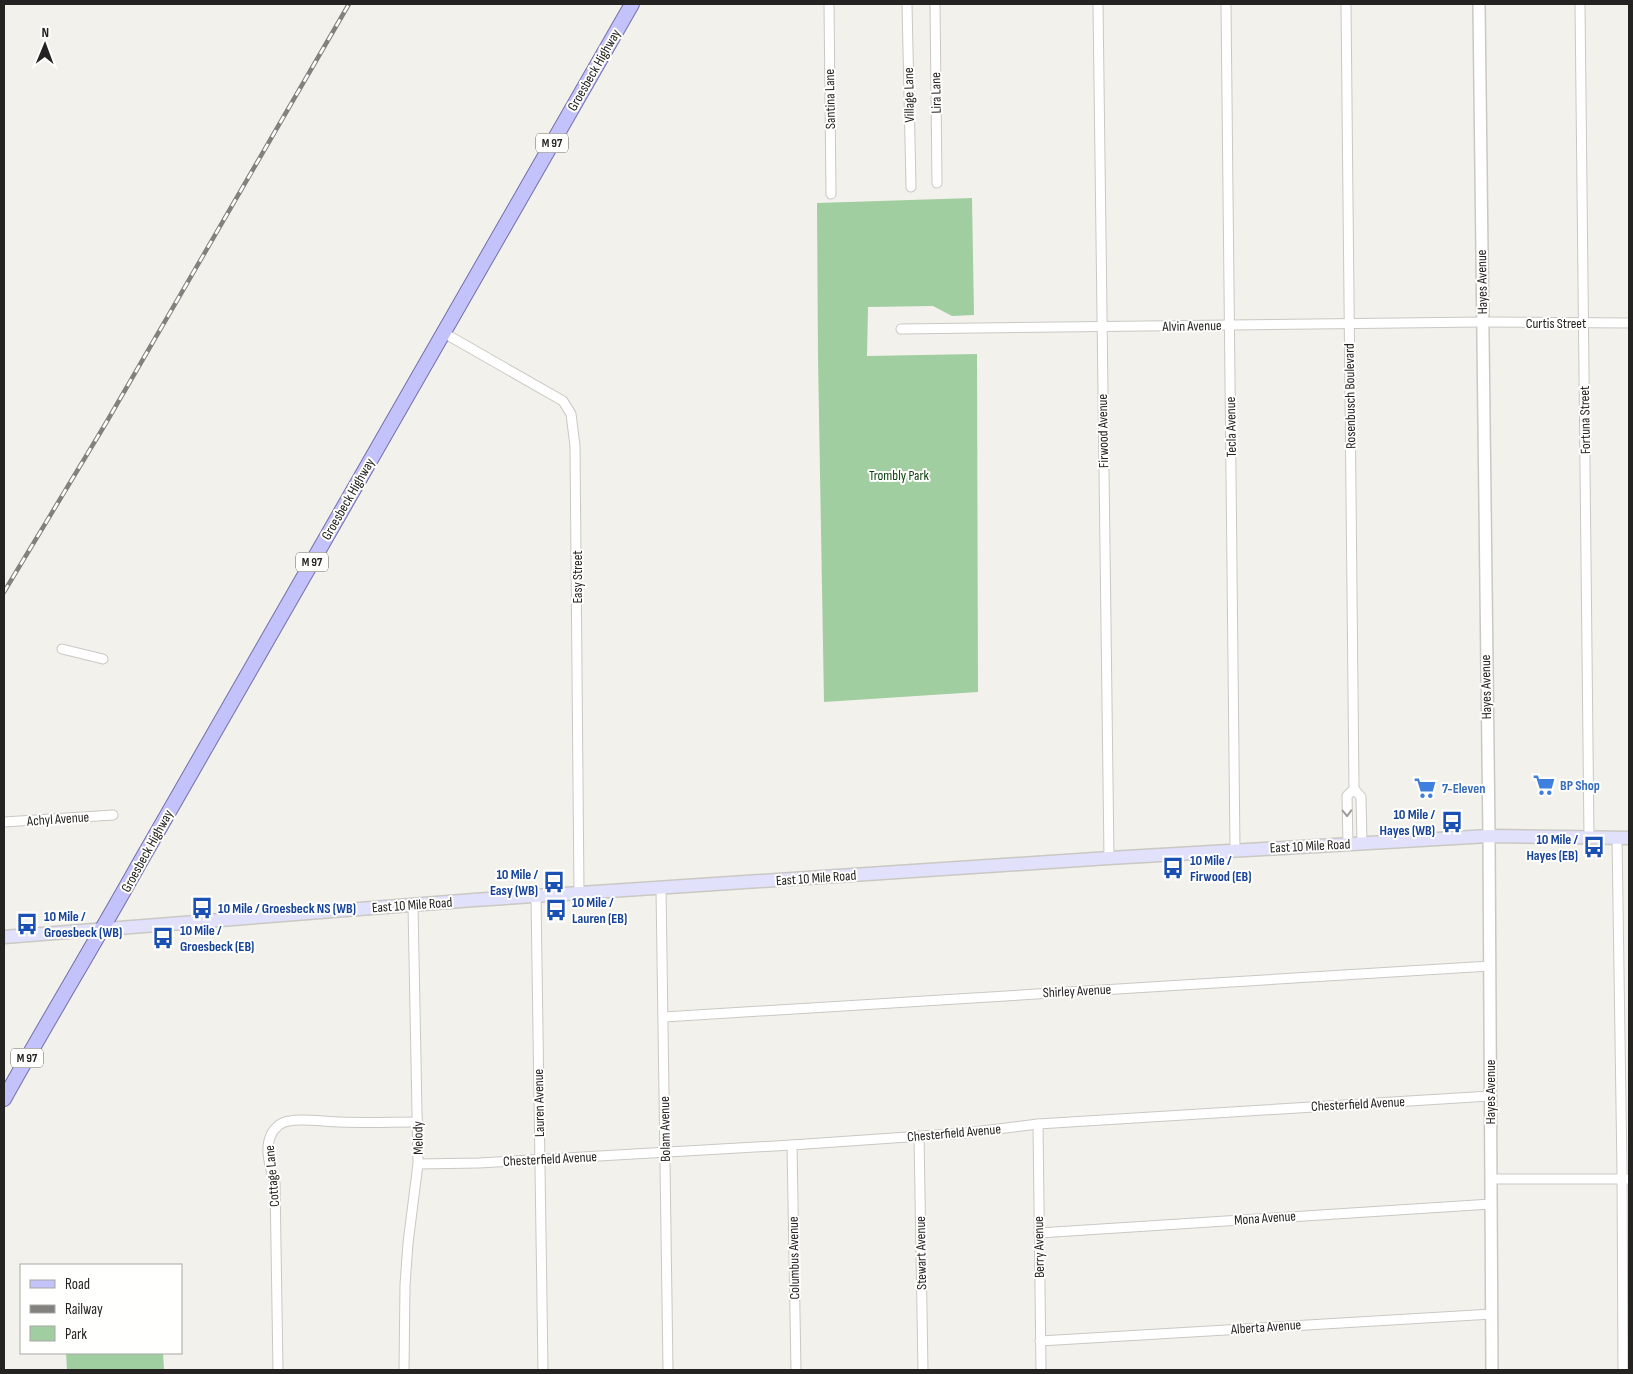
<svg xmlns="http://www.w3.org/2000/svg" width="1633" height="1374" viewBox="0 0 1633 1374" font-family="'Sofia Sans Condensed',sans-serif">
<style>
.green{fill:#a1cea0}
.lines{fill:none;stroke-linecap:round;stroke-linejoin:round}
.minor-casing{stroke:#cac8c3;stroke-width:11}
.tertiary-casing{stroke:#cac8c3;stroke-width:14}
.secondary-casing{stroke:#cac8c3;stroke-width:15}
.primary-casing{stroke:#7270ab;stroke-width:16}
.minor{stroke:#fff;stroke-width:9}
.tertiary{stroke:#fff;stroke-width:11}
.secondary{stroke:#e1e1fc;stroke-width:12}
.primary{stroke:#c4c2fa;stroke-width:14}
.rail-casing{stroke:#82817d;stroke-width:4.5}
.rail{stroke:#fffffd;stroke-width:2.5;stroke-dasharray:8;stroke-linecap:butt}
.oneway{stroke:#9c9c9b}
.labels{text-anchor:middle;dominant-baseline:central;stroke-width:4;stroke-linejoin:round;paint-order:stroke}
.shield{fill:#fffffd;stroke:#666563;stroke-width:1}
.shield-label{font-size:12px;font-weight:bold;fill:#242321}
.street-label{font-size:14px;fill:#242321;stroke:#fffffd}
.park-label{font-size:14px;fill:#0b410f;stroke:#fffffd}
.shop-label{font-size:14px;font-weight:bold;fill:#366cbe;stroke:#fffffd;text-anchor:start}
.transit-label{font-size:14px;font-weight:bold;fill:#164399;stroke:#fffffd;text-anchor:start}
</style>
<rect width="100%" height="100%" fill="#f3f1ec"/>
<g class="green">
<path d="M972,198L974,315L952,316L933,306L868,307L867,356L977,354L978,692L824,702L818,358L817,203Z"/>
<path d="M66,1353H163L164,1370H67Z"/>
</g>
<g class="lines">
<g class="minor-casing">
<g id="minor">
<path d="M829,4L831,194"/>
<path d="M907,4L911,187"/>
<path d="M935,4L937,183"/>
<path d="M1098,4L1109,858"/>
<path d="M1226,4L1235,850"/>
<path d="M1346,4L1354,789"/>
<path d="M1580,4L1589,837"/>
<path d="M901,329L1483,322L1629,323"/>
<path d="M444,333L563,401L571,414L575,446L579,893"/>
<path d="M62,649L103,659"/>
<path d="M4,822L113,815"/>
<path d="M1617,837L1622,1171L1623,1370"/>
<path d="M1348,844L1347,796L1354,789L1361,797L1362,843"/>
<path d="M661,888L668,1370"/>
<path d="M536,896L543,1370"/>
<path d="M664,1017L1490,966"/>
<path d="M1038,1124L1041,1370"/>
<path d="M919,1136L923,1370"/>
<path d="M792,1145L796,1370"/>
<path d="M418,1164L479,1163L792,1145L965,1133L1038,1124L1490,1096"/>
<path d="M1491,1179H1629"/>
<path d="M1039,1233L1491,1204"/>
<path d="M1040,1341L1492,1314"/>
<path d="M278,1370L275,1183C269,1165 261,1139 279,1125C282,1123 287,1121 290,1121C302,1118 327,1122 340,1122C366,1123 392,1122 418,1122"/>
<path d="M404,1370L405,1285L408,1243L418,1164L413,905"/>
</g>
</g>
<g class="tertiary-casing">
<path id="tertiary" d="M1479,4L1489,836L1492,1370"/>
</g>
<g class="secondary-casing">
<path id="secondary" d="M4,937L474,900L1109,858L1489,836L1629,838"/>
</g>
<g class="primary-casing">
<path id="primary" d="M4,1099C48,1020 95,943 139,864L632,4"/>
</g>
<use href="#minor" class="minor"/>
<use href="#tertiary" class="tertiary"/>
<use href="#secondary" class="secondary"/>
<use href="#primary" class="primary"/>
<g class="rail-casing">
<path id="rail" d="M4,592L106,423L349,4"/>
</g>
<use href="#rail" class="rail"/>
</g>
<defs><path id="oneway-chevron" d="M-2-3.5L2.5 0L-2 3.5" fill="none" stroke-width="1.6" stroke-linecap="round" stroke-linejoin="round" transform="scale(1.25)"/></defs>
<use class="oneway" href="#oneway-chevron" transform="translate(1347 813) rotate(89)"/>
<defs>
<g id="supermarket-bare" transform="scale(1.725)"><path d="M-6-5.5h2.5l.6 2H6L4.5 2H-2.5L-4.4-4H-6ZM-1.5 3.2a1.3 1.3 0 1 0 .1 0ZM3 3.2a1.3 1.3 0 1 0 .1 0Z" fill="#3f7fe0" stroke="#fffffd" stroke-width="2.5" paint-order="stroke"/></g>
<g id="bus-bare" transform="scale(1.725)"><path d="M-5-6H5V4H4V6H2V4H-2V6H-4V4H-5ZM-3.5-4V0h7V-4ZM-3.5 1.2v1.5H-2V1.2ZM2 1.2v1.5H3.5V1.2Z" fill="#1a4fb4" stroke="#fffffd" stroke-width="2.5" paint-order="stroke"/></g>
</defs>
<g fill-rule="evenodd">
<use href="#supermarket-bare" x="1544" y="785"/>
<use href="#supermarket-bare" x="1425" y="788"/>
<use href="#bus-bare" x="1452" y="822"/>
<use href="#bus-bare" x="1594" y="847"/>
<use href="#bus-bare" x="1173" y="868"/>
<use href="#bus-bare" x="554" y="882"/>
<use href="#bus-bare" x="202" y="908"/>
<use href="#bus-bare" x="556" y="910"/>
<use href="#bus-bare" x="27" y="924"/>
<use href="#bus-bare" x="163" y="938"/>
</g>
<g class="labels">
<g class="shield">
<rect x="536" y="133.5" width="32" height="19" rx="4"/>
<rect x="296" y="552.5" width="32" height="19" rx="4"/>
<rect x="11" y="1048.5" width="32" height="19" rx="4"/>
</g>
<g class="shield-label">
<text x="552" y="143">M 97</text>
<text x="312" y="562">M 97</text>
<text x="27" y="1058">M 97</text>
</g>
<g class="street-label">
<text transform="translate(594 70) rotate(-60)">Groesbeck Highway</text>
<text transform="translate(936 93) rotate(-91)">Lira Lane</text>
<text transform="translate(909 95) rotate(-91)">Village Lane</text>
<text transform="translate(830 99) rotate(-91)">Santina Lane</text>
<text transform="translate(1482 282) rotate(-91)">Hayes Avenue</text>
<text x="1556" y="323">Curtis Street</text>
<text transform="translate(1192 326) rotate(-1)">Alvin Avenue</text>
<text transform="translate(1350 396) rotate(-91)">Rosenbusch Boulevard</text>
<text transform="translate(1585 420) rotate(-91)">Fortuna Street</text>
<text transform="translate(1231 427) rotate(-91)">Tecla Avenue</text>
<text transform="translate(1103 431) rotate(-91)">Firwood Avenue</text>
<text transform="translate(348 499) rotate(-60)">Groesbeck Highway</text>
<text transform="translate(577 577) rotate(-90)">Easy Street</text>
<text transform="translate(1486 687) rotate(-91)">Hayes Avenue</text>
<text transform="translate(58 819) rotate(-4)">Achyl Avenue</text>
<text transform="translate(1310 846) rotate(-3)">East 10 Mile Road</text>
<text transform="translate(147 851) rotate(-61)">Groesbeck Highway</text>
<text transform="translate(816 878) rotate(-4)">East 10 Mile Road</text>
<text transform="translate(412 905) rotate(-4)">East 10 Mile Road</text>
<text transform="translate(1077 991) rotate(-3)">Shirley Avenue</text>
<text transform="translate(1490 1092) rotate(-90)">Hayes Avenue</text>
<text transform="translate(539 1103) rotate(-91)">Lauren Avenue</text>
<text transform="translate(1358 1104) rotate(-3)">Chesterfield Avenue</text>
<text transform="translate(665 1129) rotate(-91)">Bolam Avenue</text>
<text transform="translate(954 1133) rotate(-5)">Chesterfield Avenue</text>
<text transform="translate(418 1138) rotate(-91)">Melody</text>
<text transform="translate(550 1159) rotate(-3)">Chesterfield Avenue</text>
<text transform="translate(272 1176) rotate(-95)">Cottage Lane</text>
<text transform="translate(1265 1218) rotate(-4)">Mona Avenue</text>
<text transform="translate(1039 1247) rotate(-91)">Berry Avenue</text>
<text transform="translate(921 1253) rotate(-91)">Stewart Avenue</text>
<text transform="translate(794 1258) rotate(-91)">Columbus Avenue</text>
<text transform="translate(1266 1327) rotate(-4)">Alberta Avenue</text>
</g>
<g class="park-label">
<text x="899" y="475">Trombly Park</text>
</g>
<g class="shop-label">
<text x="1560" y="785">BP Shop</text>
<text x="1442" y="788">7-Eleven</text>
</g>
<g class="transit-label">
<text x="1435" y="814" text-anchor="end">10 Mile /<tspan x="1435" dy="16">Hayes (WB)</tspan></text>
<text x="1578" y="839" text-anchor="end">10 Mile /<tspan x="1578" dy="16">Hayes (EB)</tspan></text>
<text x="1190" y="860">10 Mile /<tspan x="1190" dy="16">Firwood (EB)</tspan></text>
<text x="538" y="874" text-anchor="end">10 Mile /<tspan x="538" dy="16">Easy (WB)</tspan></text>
<text x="572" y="902">10 Mile /<tspan x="572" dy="16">Lauren (EB)</tspan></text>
<text x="218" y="908">10 Mile / Groesbeck NS (WB)</text>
<text x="44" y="916">10 Mile /<tspan x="44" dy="16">Groesbeck (WB)</tspan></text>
<text x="180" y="930">10 Mile /<tspan x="180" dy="16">Groesbeck (EB)</tspan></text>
</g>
</g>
<rect width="1633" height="1374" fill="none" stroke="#242321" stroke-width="10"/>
<rect x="20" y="1264" width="162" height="90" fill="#fffffd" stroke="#a7a7a5"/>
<rect x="30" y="1280" width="25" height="8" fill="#c4c2fa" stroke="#a7a7a5"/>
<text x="65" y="1289" font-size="15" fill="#242321">Road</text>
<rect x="30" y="1305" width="25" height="8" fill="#82817d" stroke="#a7a7a5"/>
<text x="65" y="1314" font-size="15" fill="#242321">Railway</text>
<rect x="30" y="1326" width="25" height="15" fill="#a1cea0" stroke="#a7a7a5"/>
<text x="65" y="1339" font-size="15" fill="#242321">Park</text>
<g transform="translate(45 45) rotate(1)" stroke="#fffffd" stroke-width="4" paint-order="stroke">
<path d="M0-4L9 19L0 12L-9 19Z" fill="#242321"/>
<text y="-8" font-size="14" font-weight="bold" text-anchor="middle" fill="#242321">N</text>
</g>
</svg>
